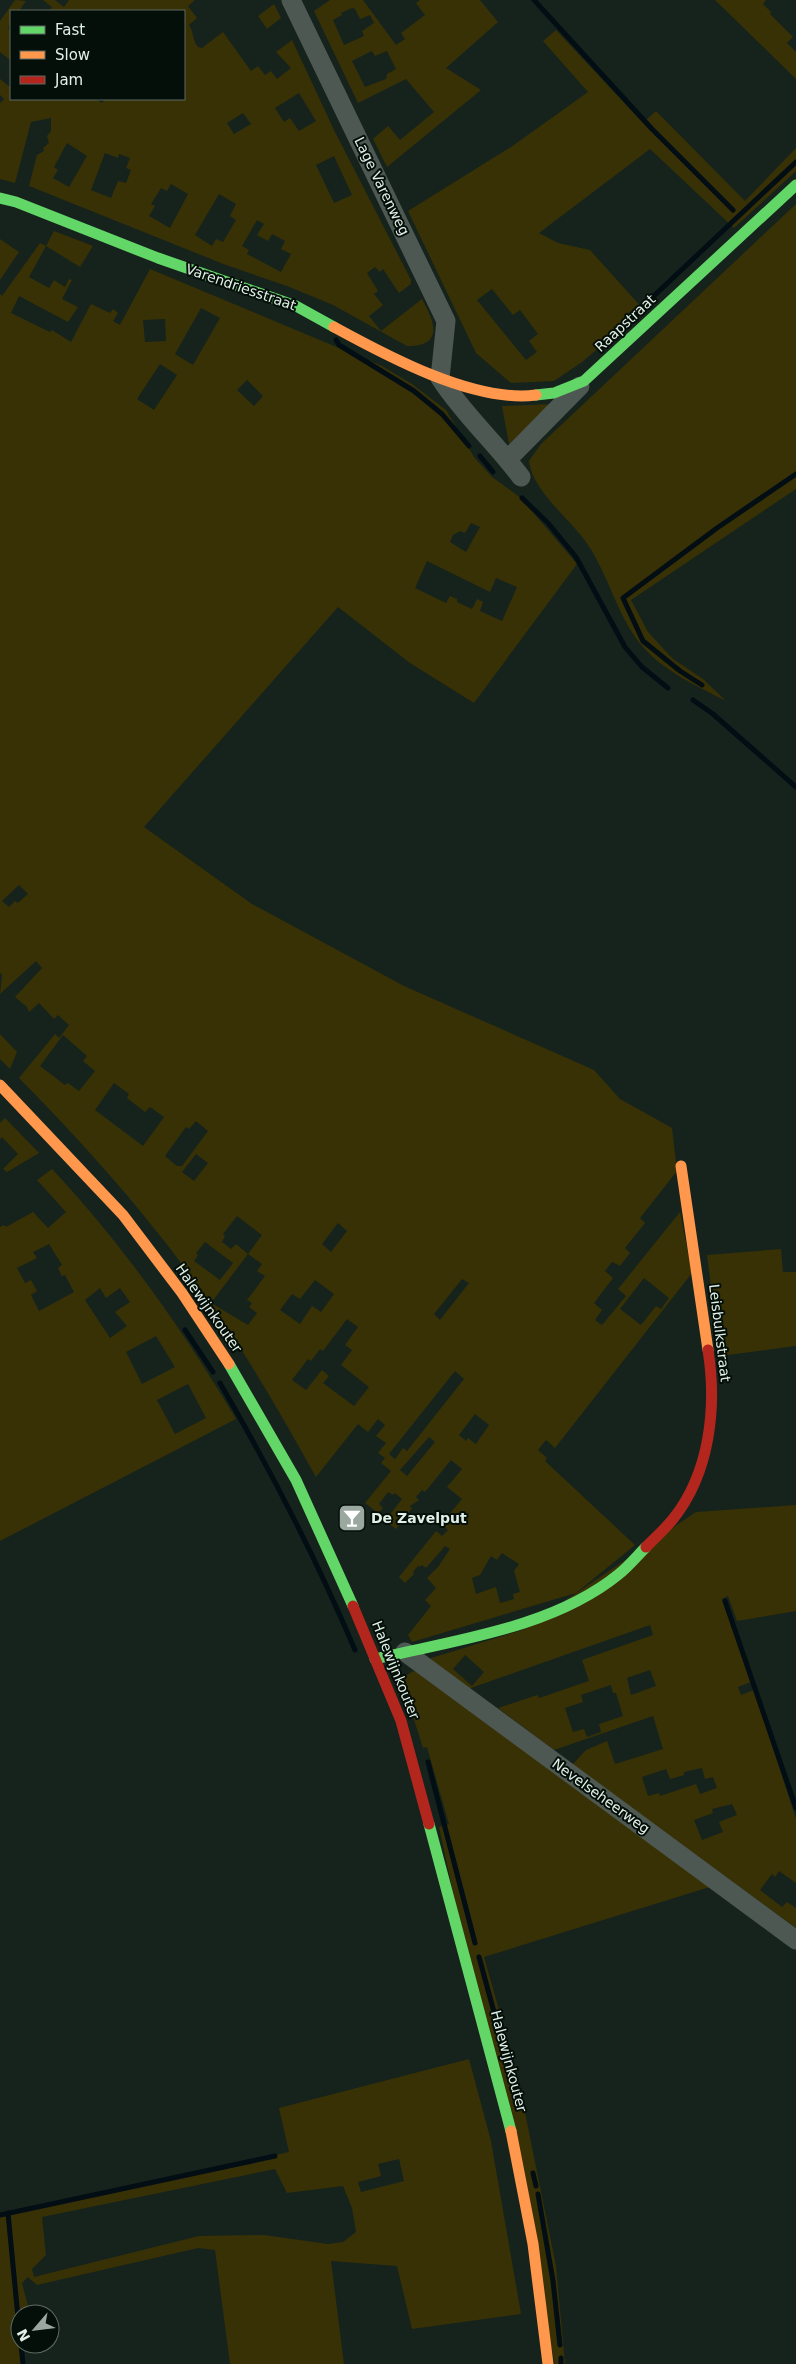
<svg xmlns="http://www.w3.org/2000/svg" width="796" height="2364" viewBox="0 0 796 2364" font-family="'DejaVu Sans',sans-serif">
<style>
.green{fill:#383106;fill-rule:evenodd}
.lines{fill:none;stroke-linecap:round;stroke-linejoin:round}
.stream{stroke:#020d14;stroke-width:5}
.street{stroke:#4e5853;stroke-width:19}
.fast{stroke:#63d668;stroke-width:11}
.slow{stroke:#ff974d;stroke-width:11}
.jam{stroke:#b3261e;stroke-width:11}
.labels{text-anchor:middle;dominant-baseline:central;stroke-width:4;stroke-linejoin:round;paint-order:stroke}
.street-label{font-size:14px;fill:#e1f0e7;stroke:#050f09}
.poi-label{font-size:14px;font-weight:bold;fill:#e1f0e7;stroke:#050f09;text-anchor:start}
</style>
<rect width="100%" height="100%" fill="#15231c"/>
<g class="green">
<path d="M15,0L26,1L19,11H11V23L8,28L11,31V61L0,52V21Z"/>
<path d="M43,0H55L64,7L69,0H195L188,6L197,18L189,25C194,32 192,40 198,47L202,48L223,32L251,71L258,66L265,75L271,71L277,79L291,68L276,52L292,40L335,132L411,280V284L399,293L383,269L380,272L375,267L367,273L378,291L374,294L383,305L369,316L381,331L422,299C434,321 445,346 407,346L333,305L287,286L226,265L29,186L37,155L44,151L43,148L49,143L47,136L51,131V118L31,122L15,183L0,179V103L4,99L0,95V79L10,87L11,86V99H96L102,103L105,99H184V11H49L52,7ZM299,93L316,121L299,131L290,118L284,122L275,108ZM243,113L251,124L234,134L227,123ZM67,143L87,156L69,187L53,178L58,170L54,167ZM105,153L118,158L119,154L130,158L126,168L131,170L126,183L118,181L111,198L91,190ZM334,156L352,195L334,203L316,165ZM171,184L188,194L170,228L149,216L155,206L151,204L161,188L167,191ZM219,194L236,204L230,216L236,220L223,242L216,239L212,246L195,235ZM257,220L264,224L257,235L268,241L272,234L285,241L281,249L291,254L281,272L247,254L249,250L242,246Z"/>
<path d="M330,0H363L396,45L405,39L401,33L425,15L416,3L420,0H480L498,22L446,68L481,90L387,167L373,139L388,126L400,140L434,112L406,79L358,103L314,11ZM352,8L355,9L360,19L370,15L374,23L362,31L364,36L344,45L333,20L342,15L341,13ZM372,51L375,56L387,51L396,69L387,74L386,79L365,87L352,61Z"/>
<path d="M715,0H766L763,4L771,12L770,14L793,37L787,43L796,52V79Z"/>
<path d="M274,4L281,18L267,29L258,16Z"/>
<path d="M556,30L643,123L656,111L745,201L796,148V171L734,228L650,149L539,233L558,243L590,250L644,310L582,362L554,381L511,383L476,353L408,211L511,147L588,92L543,41ZM492,289L513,315L520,310L538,334L529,341L537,352L526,360L477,300Z"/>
<path d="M796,204V489L631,600L648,632L673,659L703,679L726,701C697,686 665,672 643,647C616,616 608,570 583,538C566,516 532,489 529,461L541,444Z"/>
<path d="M54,231L93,246L80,267L46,246L29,277L49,288L54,280L65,287L69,279L72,280L62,299L78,307L68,322L19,296L11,313L50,332L52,330L71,342L91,304L110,313L113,309L118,313L113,321L120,325L150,269L382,366L412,384L446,410L474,457L492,477L521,498L577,564L474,703L410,663L338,607L144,827L252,904L404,986L594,1070L620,1099L672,1128L677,1171L640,1218L645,1223L625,1248L630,1253L620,1266L612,1262L605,1271L613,1278L594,1303L602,1310L595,1320L602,1325L626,1296L618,1289L680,1212L692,1273L555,1448L546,1440L538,1450L547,1458L545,1461L635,1545L576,1593L412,1642L408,1635L431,1606L425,1600L436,1588L427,1578L438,1567L450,1549L445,1546L426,1568L422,1565L420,1567L418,1566L413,1572L414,1574L405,1583L399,1577L436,1531L442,1536L448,1530L441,1524L462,1499L447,1487L462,1469L451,1460L425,1492L422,1490L416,1497L419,1500L410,1506L412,1508L396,1529L385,1521L402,1499L395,1493L393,1495L388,1492L379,1504L383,1508L378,1513L365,1503L391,1471L381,1463L385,1458L378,1453L386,1443L376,1436L385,1425L378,1419L368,1432L358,1424L316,1477C283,1418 249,1358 210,1303C154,1222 88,1148 19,1078L55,1034L59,1038L69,1025L58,1015L54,1019L39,1003L29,1012L27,1007L15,997L42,968L36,961L0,994L2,975L0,973V294L2,296L40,243L46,246ZM201,308L220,318L193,365L175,354ZM165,319L166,341L145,342L143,320ZM160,364L177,375L154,410L137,399ZM247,380L263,396L254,406L237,390ZM471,523L480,527L466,552L450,542L453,535L460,531L465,533ZM427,561L490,592L496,578L517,587L502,621L480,611L483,602L477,599L472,609L457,602V599L450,596L446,603L415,588ZM19,885L28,894L18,903L15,901L9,907L2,901ZM63,1035L87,1056L83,1061L95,1071L79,1091L68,1083L65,1085L40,1066ZM114,1083L129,1094L127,1098L145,1112L150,1107L164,1117L143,1146L95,1110ZM196,1121L208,1131L182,1166H177L165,1156L186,1127L189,1129ZM196,1154L208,1163L194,1181L182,1172ZM237,1216L262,1235L248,1254L236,1244L231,1249L222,1242L225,1236L223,1234ZM338,1223L347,1231L331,1252L322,1244ZM205,1242L233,1263L220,1280L194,1261L198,1255L196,1253ZM248,1254L262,1264L257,1271L265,1276L247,1300L252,1303L249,1307L257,1313L248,1325L211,1303ZM644,1278L669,1298L661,1309L656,1306L641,1325L620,1309ZM462,1279L469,1283L440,1320L434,1314ZM315,1280L334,1294L321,1312L312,1306L300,1324L280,1310L292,1294L300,1299ZM347,1319L358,1327L345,1345L352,1350L341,1365L369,1387L354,1406L323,1383L329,1376L322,1370L306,1390L292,1380L308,1359L311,1361L320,1349L323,1351ZM455,1371L464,1379L407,1451L403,1448L395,1459L389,1454ZM475,1414L489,1425L476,1444L468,1438L466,1441L459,1435ZM429,1437L435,1442L407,1476L400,1470ZM502,1553L519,1564L514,1571L520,1592L513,1594L514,1599L500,1603L496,1587L476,1594L472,1578L480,1575L491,1556L497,1560Z"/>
<path d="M0,239L19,252L0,280Z"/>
<path d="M553,404L509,444L502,406Z"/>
<path d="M0,1034L17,1052L10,1069L0,1059Z"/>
<path d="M5,1118L39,1153L7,1172L3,1169L18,1154L2,1137L0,1139V1123Z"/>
<path d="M52,1169C124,1246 183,1330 236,1419L0,1541V1227L4,1225L6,1227L33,1212L48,1228L66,1212L37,1180ZM49,1244L62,1265L58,1268L62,1276L65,1275L74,1292L39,1311L31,1295L37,1291L31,1280L25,1283L17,1268L37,1258L33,1252ZM120,1288L130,1302L115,1312L127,1326L110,1338L85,1300L100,1288L106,1298ZM156,1336L175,1367L142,1384L126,1352ZM188,1384L206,1418L175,1434L157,1400Z"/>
<path d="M781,1249L783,1272H796V1346L720,1356L707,1255Z"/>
<path d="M796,1505V1611L737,1621L728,1596L722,1599L751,1682L738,1687L741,1695L754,1690L796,1819V1883L779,1871L775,1877L772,1874L760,1890L782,1907L787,1902L796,1908V1928L572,1765L586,1750L607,1741L615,1764L663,1749L653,1716L554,1750L498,1708L537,1695L539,1698L589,1681L582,1660L653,1635L650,1625L468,1689L428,1659L522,1630L696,1512ZM465,1655L484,1672L472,1686L453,1669ZM650,1670L656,1686L631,1695L627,1678ZM611,1685L613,1693H616L623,1716L599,1724L601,1732L587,1737L584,1729L573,1732L565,1708L583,1702L581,1695ZM702,1768L705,1779L713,1777L717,1788L700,1794L696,1784L660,1796L659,1793L648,1796L642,1777L666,1769L670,1779L684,1775V1772ZM732,1804L737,1815L719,1822L723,1832L702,1840L694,1820L713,1813L712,1809Z"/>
<path d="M413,1671L424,1674L713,1886L484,1957L517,2073L556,2266L565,2364H555L439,1827L449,1824L427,1747L423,1748L406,1694L404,1677Z"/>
<path d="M469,2059L491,2141L521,2314L412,2329L397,2266L331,2261L344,2364H230L215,2250L198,2248L37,2285L28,2277L22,2283L30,2314H20V2344H35L36,2350L24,2351V2364H0V2216L289,2152L279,2108ZM399,2159L404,2181L361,2192L358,2182L381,2176L378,2164ZM275,2169L287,2193L343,2186L352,2208L356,2232L343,2242L328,2244L264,2235L199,2236L34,2277L32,2269L46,2255L42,2217Z"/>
</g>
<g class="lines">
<g class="stream">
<path d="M534,0L652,129L733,210"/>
<path d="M623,325L796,162"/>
<path d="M336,340L339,345L414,391L442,414L469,446"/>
<path d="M480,456L493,472"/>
<path d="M522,498L548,523L576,557L625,647L642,667L668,688"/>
<path d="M702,685L680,671L643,641L623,598L717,528L796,474"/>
<path d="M693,700L713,714L796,787"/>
<path d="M185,1330L213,1372"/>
<path d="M220,1383C270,1469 316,1558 355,1650"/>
<path d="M725,1601L796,1808"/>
<path d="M428,1762L475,1943"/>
<path d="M479,1957L497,2023"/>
<path d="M502,2036L513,2087"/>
<path d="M533,2173L536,2186"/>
<path d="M538,2194L553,2281L560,2345"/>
<path d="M8,2213L20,2338"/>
<path d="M0,2215L275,2156"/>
<path d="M21,2344L23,2364"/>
<path d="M561,2358V2364"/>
</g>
<g class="street">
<path d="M291,0L446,321L440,378C464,415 495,442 521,477"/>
<path d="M508,459L580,386"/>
<path d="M405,1652L796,1940"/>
</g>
<g class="fast">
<path d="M0,198L16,202L158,258L296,306L334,327"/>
<path d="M536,395L554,393L584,381L796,185"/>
<path d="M229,1364L296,1480L353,1606"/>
<path d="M375,1659C455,1640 553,1628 619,1574C629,1566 637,1556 646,1547"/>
<path d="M429,1824L511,2131"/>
</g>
<g class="slow">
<path d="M334,327C387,356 474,403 536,395"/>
<path d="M0,1085L123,1215L182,1293L229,1364"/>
<path d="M681,1166L708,1350"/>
<path d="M511,2131L533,2244L548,2364"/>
</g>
<g class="jam">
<path d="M646,1547C655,1538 665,1529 673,1519C710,1473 717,1407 708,1350"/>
<path d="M353,1606L401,1721L429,1824"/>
</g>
</g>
<defs>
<g id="bar-square" transform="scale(1.4375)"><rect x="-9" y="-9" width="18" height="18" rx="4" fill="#9aa8a0" stroke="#050f09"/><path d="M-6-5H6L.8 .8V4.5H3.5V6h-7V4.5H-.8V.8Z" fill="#fff"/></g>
</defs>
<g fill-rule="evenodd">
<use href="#bar-square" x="352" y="1518"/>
</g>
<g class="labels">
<g class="street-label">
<text transform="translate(382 186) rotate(64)">Lage Varenweg</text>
<text transform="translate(241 287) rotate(19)">Varendriesstraat</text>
<text transform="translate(625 323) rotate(-43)">Raapstraat</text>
<text transform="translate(209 1308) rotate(55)">Halewijnkouter</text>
<text transform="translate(720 1333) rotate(83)">Leisbulkstraat</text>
<text transform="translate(396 1670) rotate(68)">Halewijnkouter</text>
<text transform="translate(601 1796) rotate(36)">Nevelseheerweg</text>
<text transform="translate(509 2061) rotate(75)">Halewijnkouter</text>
</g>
<g class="poi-label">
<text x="371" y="1518">De Zavelput</text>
</g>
</g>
<rect x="10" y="10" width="175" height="90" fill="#050f09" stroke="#5d6962"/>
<rect x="20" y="26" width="25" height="8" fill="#63d668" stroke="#5d6962"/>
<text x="55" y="35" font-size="15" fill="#e1f0e7">Fast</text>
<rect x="20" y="51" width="25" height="8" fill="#ff974d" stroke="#5d6962"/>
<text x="55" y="60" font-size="15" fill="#e1f0e7">Slow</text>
<rect x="20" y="76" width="25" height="8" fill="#b3261e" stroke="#5d6962"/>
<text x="55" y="85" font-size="15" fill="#e1f0e7">Jam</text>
<g transform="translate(35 2329) rotate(242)"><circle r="24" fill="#050f09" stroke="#5d6962"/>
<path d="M0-4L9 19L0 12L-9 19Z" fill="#9aa8a0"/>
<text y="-8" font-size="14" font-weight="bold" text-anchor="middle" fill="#e1f0e7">N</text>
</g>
</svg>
